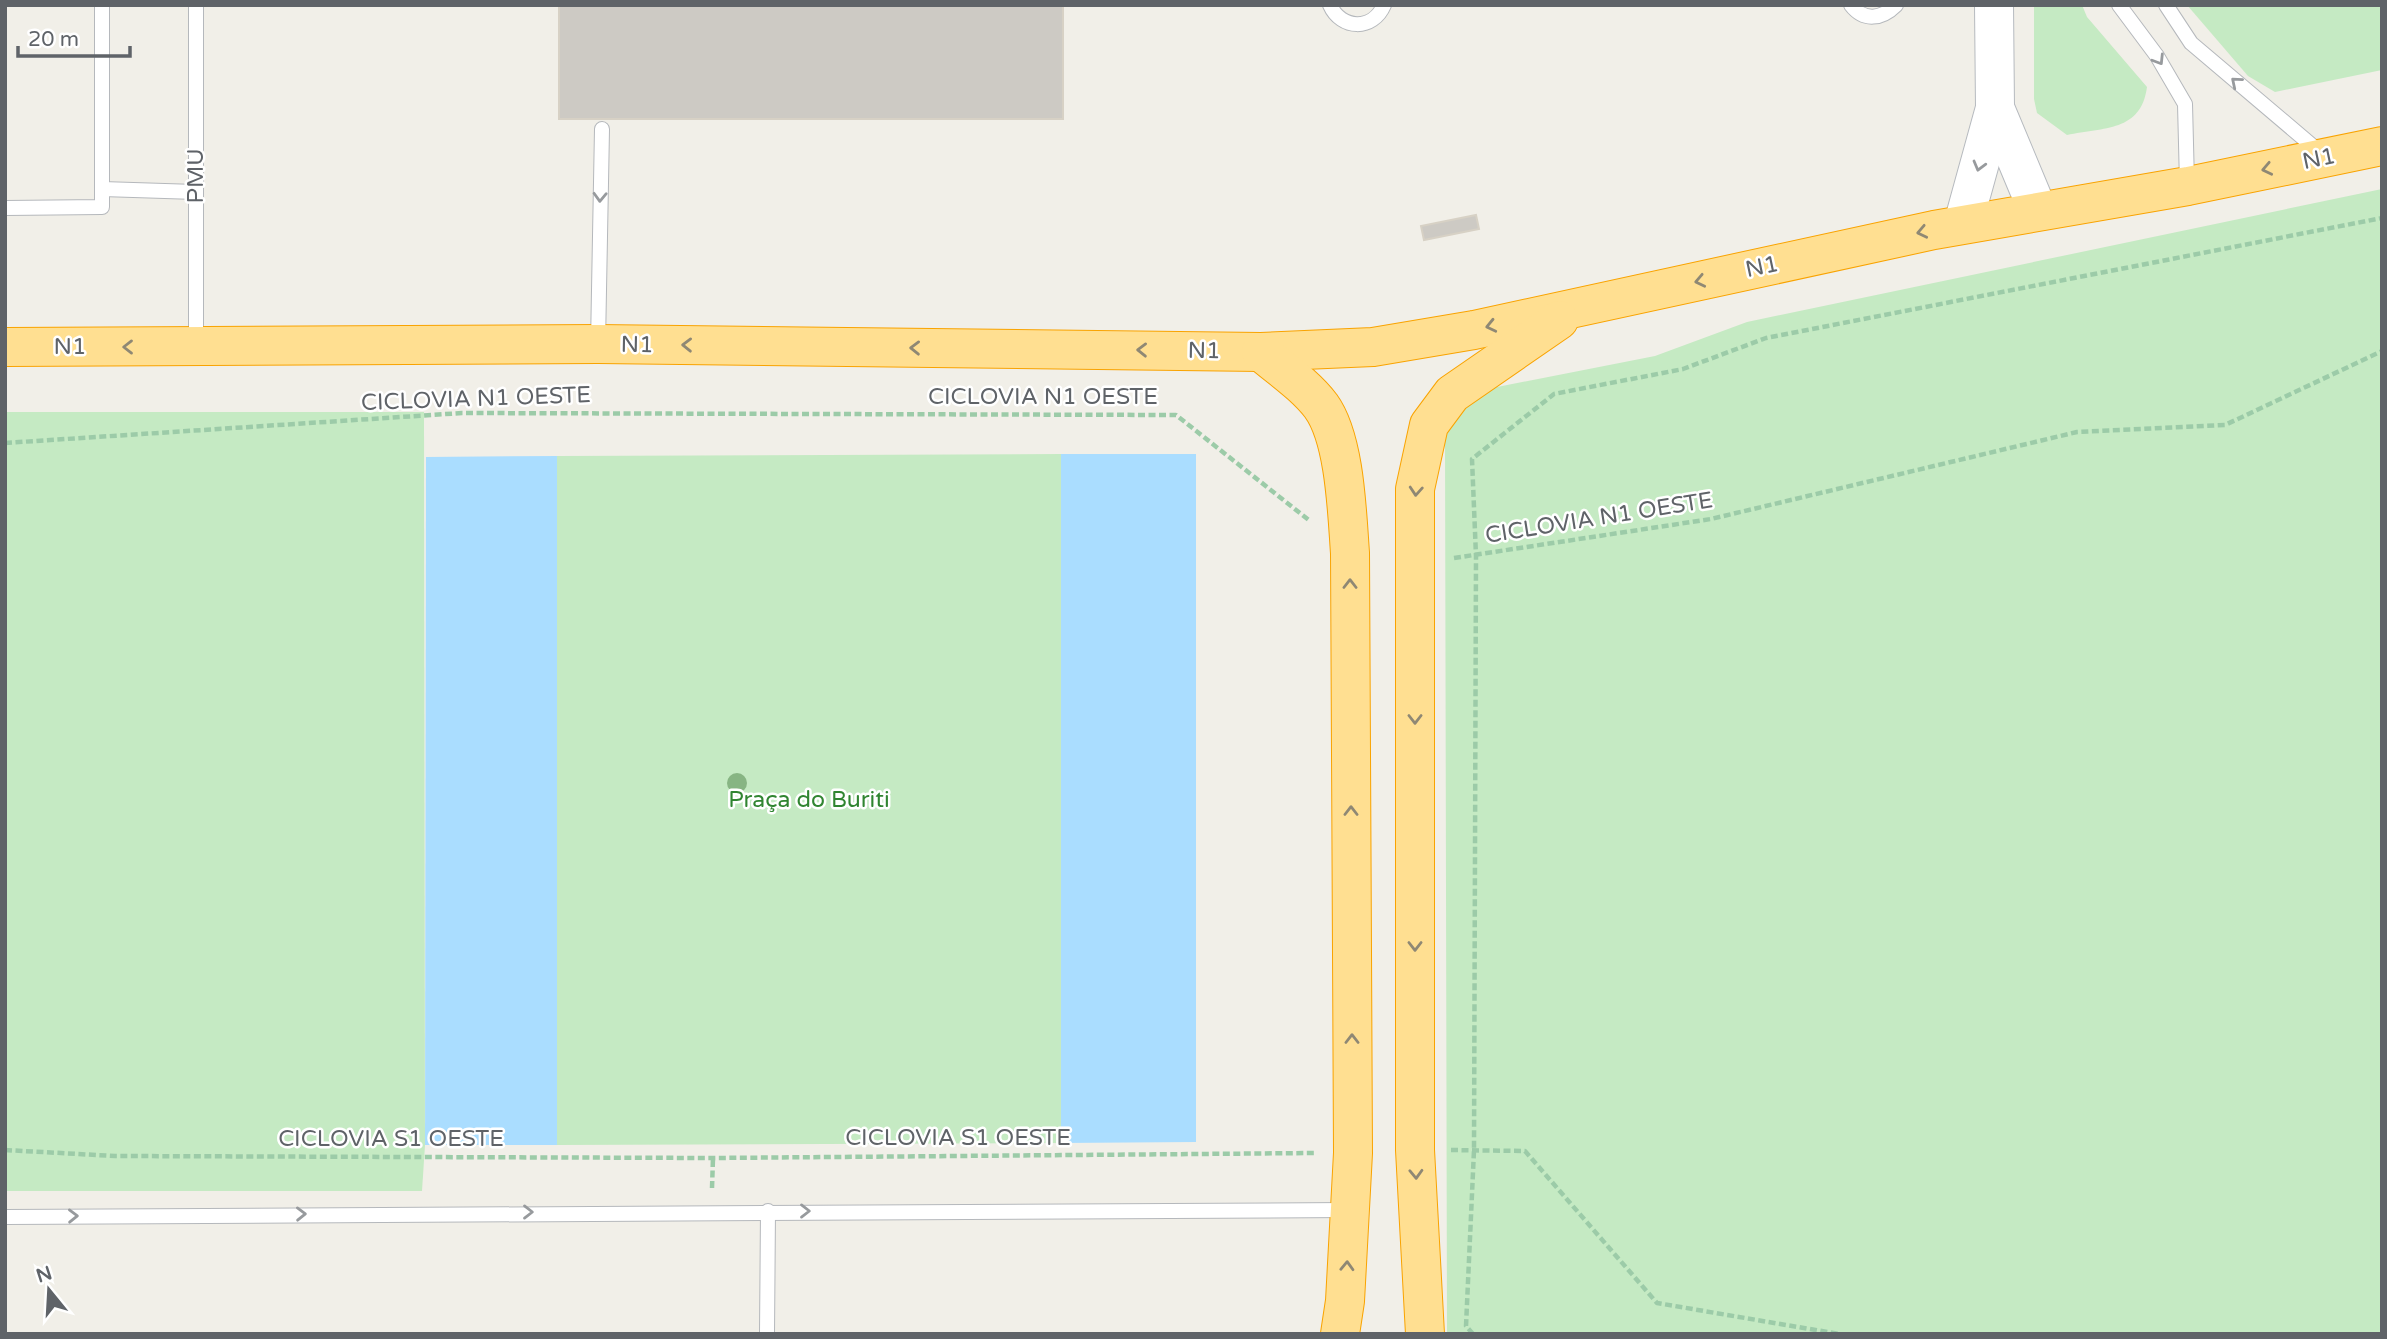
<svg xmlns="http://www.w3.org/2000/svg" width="2387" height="1339" viewBox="0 0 2387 1339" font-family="'Varela Round',sans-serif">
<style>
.green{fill:#c5eac3}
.water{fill:#adf}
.building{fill:#cdcac4;stroke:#d7d1c5;stroke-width:2}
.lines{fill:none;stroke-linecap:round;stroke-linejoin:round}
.lane-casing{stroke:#b5b8bc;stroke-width:16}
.secondary-casing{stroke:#b6babf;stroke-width:40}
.highway-casing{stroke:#f9a300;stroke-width:40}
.path{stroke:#9ccba8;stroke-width:4.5;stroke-dasharray:7 3.5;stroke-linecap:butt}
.lane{stroke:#fff;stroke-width:14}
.secondary{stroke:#fff;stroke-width:38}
.highway{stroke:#ffdf91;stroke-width:38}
.tree{fill:#87b583}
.oneway{stroke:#979a9d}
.oneway2{stroke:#8f8874}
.labels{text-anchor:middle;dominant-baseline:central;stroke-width:5;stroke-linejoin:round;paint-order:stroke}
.street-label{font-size:23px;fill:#5f6368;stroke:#fff}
.park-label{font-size:23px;fill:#308531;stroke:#fff}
</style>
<rect width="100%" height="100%" fill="#f1efe8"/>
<g class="green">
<path d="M2034,5H2082L2087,17L2147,87C2141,132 2104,127 2067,135L2037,113L2034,99Z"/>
<path d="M2187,5H2382V70L2275,92L2248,76Z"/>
<path d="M2382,189V1334H1447L1445,439L1453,412L1477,391L1655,356L1747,322Z"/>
<path d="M5,412H424L425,1145L422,1191H5Z"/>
<path d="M1061,454V1143L557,1145V456Z"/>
</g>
<g class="water">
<path d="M1061,454H1196V1142L1061,1143Z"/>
<path d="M557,456V1145H425L426,457Z"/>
</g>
<g class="building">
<rect x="559" y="5" width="504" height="114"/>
<path d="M1476,215L1479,229L1424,240L1421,226Z"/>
</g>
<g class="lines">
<g class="lane-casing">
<g id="lane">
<path d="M196,5V345"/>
<path d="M1330,5C1341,30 1373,31 1384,5"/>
<path d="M1851,5C1864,22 1882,19 1896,5"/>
<path d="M2119,5L2157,56L2185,104L2187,183"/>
<path d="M2166,5L2191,43L2322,154"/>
<path d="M102,189L196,192"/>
<path d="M5,208L102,207V5"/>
<path d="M598,344L602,129"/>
<path d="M5,1217L1348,1210"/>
<path d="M767,1334L768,1211"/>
</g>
</g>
<g class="secondary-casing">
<g id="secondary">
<path d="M1995,108L2038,211"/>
<path d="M1963,224L1995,108L1994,5"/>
</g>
</g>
<g class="highway-casing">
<g id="highway">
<path d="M5,347L598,344L1261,352L1373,347L1474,330L1934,230L2188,186L2382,146"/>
<path d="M1261,352C1281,369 1305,385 1321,406C1345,439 1347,512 1350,553L1353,1153L1345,1301L1340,1334"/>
<path d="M1425,1334L1415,1150V489L1429,425L1452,394L1559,320"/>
</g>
</g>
<g class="path">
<path d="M5,443L462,413L1176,415L1310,521"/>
<path d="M1454,558L1711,519L2077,432L2225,425L2382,351"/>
<path d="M5,1150L115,1156L713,1158L1317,1153"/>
<path d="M1451,1150L1525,1151L1657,1303L1839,1334"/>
<path d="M712,1188L713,1158"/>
<path d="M1473,1334L1466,1326L1474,1150L1476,556L1472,459L1554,394L1683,369L1766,338L2382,218"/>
</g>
<use href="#lane" class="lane"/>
<use href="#secondary" class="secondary"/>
<use href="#highway" class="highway"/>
</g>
<circle class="tree" cx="737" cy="783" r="10"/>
<defs><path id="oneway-chevron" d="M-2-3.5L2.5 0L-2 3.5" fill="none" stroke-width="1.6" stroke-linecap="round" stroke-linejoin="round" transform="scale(1.75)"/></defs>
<g class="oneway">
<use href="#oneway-chevron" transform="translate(2159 60) rotate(58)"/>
<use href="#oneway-chevron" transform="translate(2236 82) rotate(-140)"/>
<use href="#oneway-chevron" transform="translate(1979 166) rotate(105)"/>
<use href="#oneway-chevron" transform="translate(600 197) rotate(92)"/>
<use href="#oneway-chevron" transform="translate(805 1211)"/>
<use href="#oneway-chevron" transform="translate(528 1212)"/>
<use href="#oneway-chevron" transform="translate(301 1214) rotate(-1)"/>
<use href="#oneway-chevron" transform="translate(73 1216) rotate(-1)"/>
</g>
<g class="oneway2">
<use href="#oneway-chevron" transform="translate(2267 169) rotate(168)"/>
<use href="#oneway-chevron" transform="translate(1922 232) rotate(168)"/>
<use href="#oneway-chevron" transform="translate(1700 281) rotate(168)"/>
<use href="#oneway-chevron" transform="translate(1491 326) rotate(167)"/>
<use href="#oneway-chevron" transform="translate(687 345) rotate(-179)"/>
<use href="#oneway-chevron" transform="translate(128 347) rotate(180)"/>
<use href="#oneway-chevron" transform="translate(915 348) rotate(-179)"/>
<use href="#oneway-chevron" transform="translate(1142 350) rotate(-179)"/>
<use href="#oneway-chevron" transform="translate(1416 491) rotate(94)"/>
<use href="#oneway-chevron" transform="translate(1350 584) rotate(-90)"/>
<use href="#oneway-chevron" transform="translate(1415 719) rotate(90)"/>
<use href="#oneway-chevron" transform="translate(1351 811) rotate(-90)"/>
<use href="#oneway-chevron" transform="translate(1415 946) rotate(90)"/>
<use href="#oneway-chevron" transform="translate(1352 1039) rotate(-90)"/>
<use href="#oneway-chevron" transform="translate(1416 1174) rotate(88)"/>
<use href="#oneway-chevron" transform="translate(1347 1266) rotate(-88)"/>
</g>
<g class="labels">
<g class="street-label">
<text transform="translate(2319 159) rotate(-12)">N1</text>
<text transform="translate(196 176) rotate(-90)">PMU</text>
<text transform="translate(1762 267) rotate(-12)">N1</text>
<text transform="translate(637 345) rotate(1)">N1</text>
<text x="70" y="347">N1</text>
<text transform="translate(1204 351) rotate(1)">N1</text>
<text x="1043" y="397">CICLOVIA N1 OESTE</text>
<text transform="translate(476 399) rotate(-2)">CICLOVIA N1 OESTE</text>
<text transform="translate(1599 518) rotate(-9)">CICLOVIA N1 OESTE</text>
<text x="958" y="1138">CICLOVIA S1 OESTE</text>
<text x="391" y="1139">CICLOVIA S1 OESTE</text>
</g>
<g class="park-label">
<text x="809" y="800">Praça do Buriti</text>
</g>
</g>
<rect width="2387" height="1339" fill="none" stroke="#5f6368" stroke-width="14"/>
<g transform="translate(49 1290) rotate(342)" stroke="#ffffff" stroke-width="5" paint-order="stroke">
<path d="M0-5L12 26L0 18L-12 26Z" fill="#5f6368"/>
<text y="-10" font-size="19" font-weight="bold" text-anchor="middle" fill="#5f6368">N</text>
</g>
<path d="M18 46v10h112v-10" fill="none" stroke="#5f6368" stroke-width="3.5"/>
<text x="28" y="46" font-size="21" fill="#5f6368" stroke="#ffffff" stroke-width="5" paint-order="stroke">20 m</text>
</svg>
